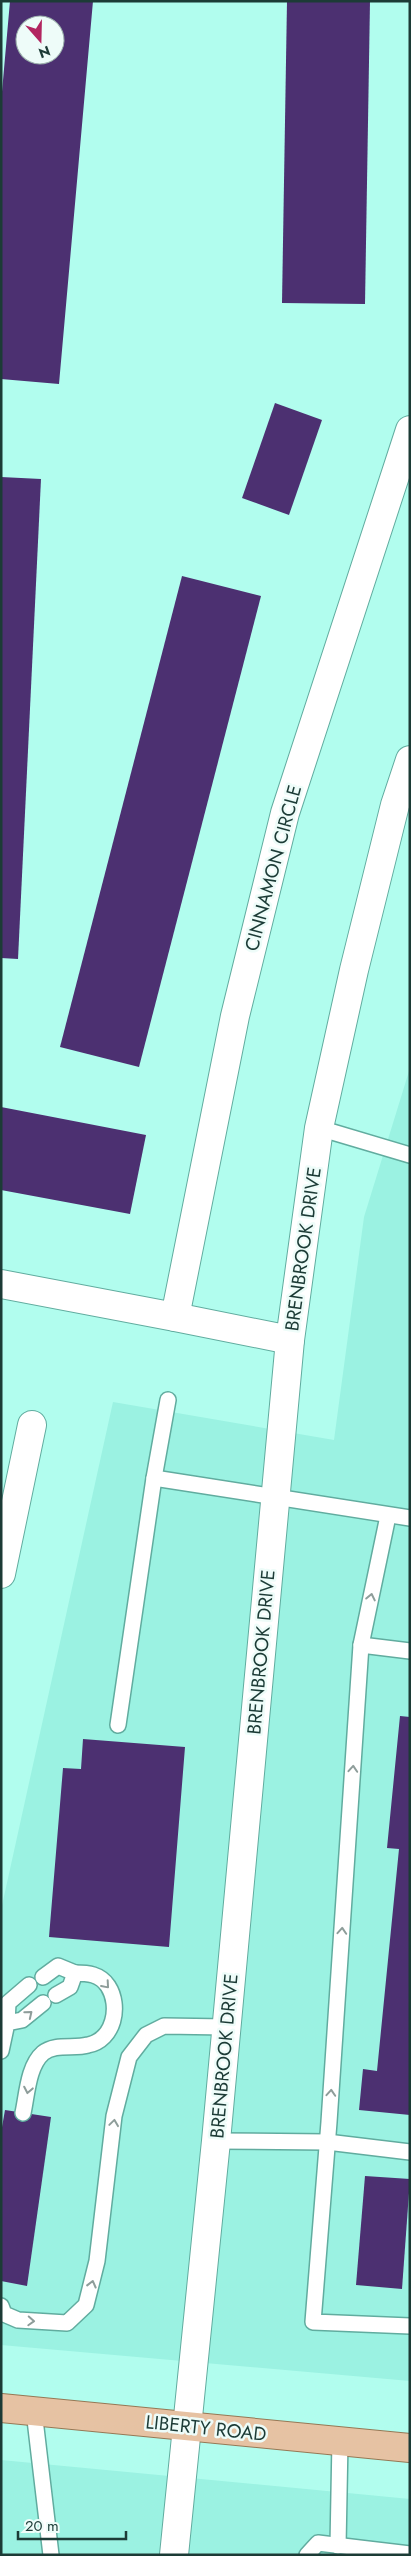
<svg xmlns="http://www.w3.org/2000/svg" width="411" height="2556" viewBox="0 0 411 2556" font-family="Jost,sans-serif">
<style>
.built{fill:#9bf2e2}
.building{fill:#4c3071;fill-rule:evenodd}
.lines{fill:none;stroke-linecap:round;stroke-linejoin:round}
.service-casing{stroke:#61ac9f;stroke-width:18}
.minor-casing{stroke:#61ac9f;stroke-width:30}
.tertiary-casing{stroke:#61ac9f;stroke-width:30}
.secondary-casing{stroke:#61ac9f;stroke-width:30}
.primary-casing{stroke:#957855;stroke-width:30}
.service{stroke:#fff;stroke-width:15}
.minor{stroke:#fff;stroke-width:28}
.tertiary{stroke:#fff;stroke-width:28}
.secondary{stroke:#fff;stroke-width:28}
.primary{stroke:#e6c2a3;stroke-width:28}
.oneway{stroke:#8e9d9a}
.labels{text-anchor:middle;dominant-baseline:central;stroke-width:5;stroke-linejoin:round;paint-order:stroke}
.street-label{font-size:19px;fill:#1c3b36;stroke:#eefcf9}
</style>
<rect width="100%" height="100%" fill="#b1fdee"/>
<g class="built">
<path d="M410,1068V2381L1,2345V1910L113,1402L334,1440L364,1217Z"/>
<path d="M1,2460L410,2499V2555H1Z"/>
</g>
<g class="building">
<path d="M10,1H93L59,384L1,379V103ZM25,25H55V55H25Z"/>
<path d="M287,1H370L365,304L282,303Z"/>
<path d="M275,403L322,420L289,515L242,498Z"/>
<path d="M1,477L41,479L18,959L1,958Z"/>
<path d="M182,576L261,596L139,1067L60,1047Z"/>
<path d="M1,1107L146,1135L130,1214L1,1190Z"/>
<path d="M400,1716L410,1717V2115L359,2110L363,2069L377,2071L399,1849L387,1848Z"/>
<path d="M83,1739L185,1747L169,1947L49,1937L63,1768L81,1769Z"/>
<path d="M5,2110L51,2117L27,2286L1,2281V2133Z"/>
<path d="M365,2176L410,2179L402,2289L356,2285Z"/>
</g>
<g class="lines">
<g class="service-casing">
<g id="service">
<path d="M319,1128L410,1155"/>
<path d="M168,1400L154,1478L410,1518"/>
<path d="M388,1516L361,1645L329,2122L313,2322L410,2326"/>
<path d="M361,1645L410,1651"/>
<path d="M118,1725L154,1478"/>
<path d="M43,1977L58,1966L75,1973"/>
<path d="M7,2023L8,2003L29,1985"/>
<path d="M1,2051L7,2023L22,2020L43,2003"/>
<path d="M23,2113C27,2095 28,2066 43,2053C55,2043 74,2049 88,2045C114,2040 121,2006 108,1986C100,1974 88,1973 75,1973L70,1987L56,1995"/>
<path d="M216,2141L327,2142L410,2152"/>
<path d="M1,2306L4,2314L18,2320L67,2323L86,2305L97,2261L114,2116L129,2057L146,2035L164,2026L226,2027"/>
<path d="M34,2411L51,2555"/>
<path d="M338,2546L340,2441"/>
<path d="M307,2555L318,2543L410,2554"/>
</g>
</g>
<g class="minor-casing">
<g id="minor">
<path d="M1,1284L175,1317L235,1016L285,813L410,430"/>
<path d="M175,1317L290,1340"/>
<path d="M1,1574L32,1425"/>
</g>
</g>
<g class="tertiary-casing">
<path id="tertiary" d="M187,2427L216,2141L290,1340L319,1128L354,970L395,805L410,760"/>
</g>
<g class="secondary-casing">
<path id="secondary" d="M174,2555L187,2427"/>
</g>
<g class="primary-casing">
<path id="primary" d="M1,2408L410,2448"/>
</g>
<use href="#service" class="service"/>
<use href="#minor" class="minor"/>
<use href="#tertiary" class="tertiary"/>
<use href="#secondary" class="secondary"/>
<use href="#primary" class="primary"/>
</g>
<defs><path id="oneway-chevron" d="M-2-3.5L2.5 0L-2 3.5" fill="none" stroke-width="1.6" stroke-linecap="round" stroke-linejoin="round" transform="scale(1.25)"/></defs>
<g class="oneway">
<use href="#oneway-chevron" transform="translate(371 1597) rotate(-78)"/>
<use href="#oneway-chevron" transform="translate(353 1769) rotate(-86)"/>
<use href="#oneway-chevron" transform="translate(342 1931) rotate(-86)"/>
<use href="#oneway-chevron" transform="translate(106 1985) rotate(49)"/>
<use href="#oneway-chevron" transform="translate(29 2014) rotate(-39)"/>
<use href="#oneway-chevron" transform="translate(28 2090) rotate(101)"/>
<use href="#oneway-chevron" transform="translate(331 2093) rotate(-86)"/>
<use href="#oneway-chevron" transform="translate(114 2123) rotate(-82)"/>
<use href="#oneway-chevron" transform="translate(92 2284) rotate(-76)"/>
<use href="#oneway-chevron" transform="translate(31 2321) rotate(3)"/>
</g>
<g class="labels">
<g class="street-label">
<text transform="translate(273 868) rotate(-75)">CINNAMON CIRCLE</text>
<text transform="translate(303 1249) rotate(-82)">BRENBROOK DRIVE</text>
<text transform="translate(261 1652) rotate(-85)">BRENBROOK DRIVE</text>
<text transform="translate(224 2056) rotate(-85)">BRENBROOK DRIVE</text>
<text transform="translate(206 2428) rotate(6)">LIBERTY ROAD</text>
</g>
</g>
<rect width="411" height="2556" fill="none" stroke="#1c3b36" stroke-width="5"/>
<g transform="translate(40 40) rotate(160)"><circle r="24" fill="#eefcf9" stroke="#9aafab"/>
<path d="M0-4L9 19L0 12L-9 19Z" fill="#b22560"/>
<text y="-8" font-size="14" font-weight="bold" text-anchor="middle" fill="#1c3b36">N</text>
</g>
<path d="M18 2531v8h108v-8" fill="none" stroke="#1c3b36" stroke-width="2.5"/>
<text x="25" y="2531" font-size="15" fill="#1c3b36" stroke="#eefcf9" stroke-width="4" paint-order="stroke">20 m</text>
</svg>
